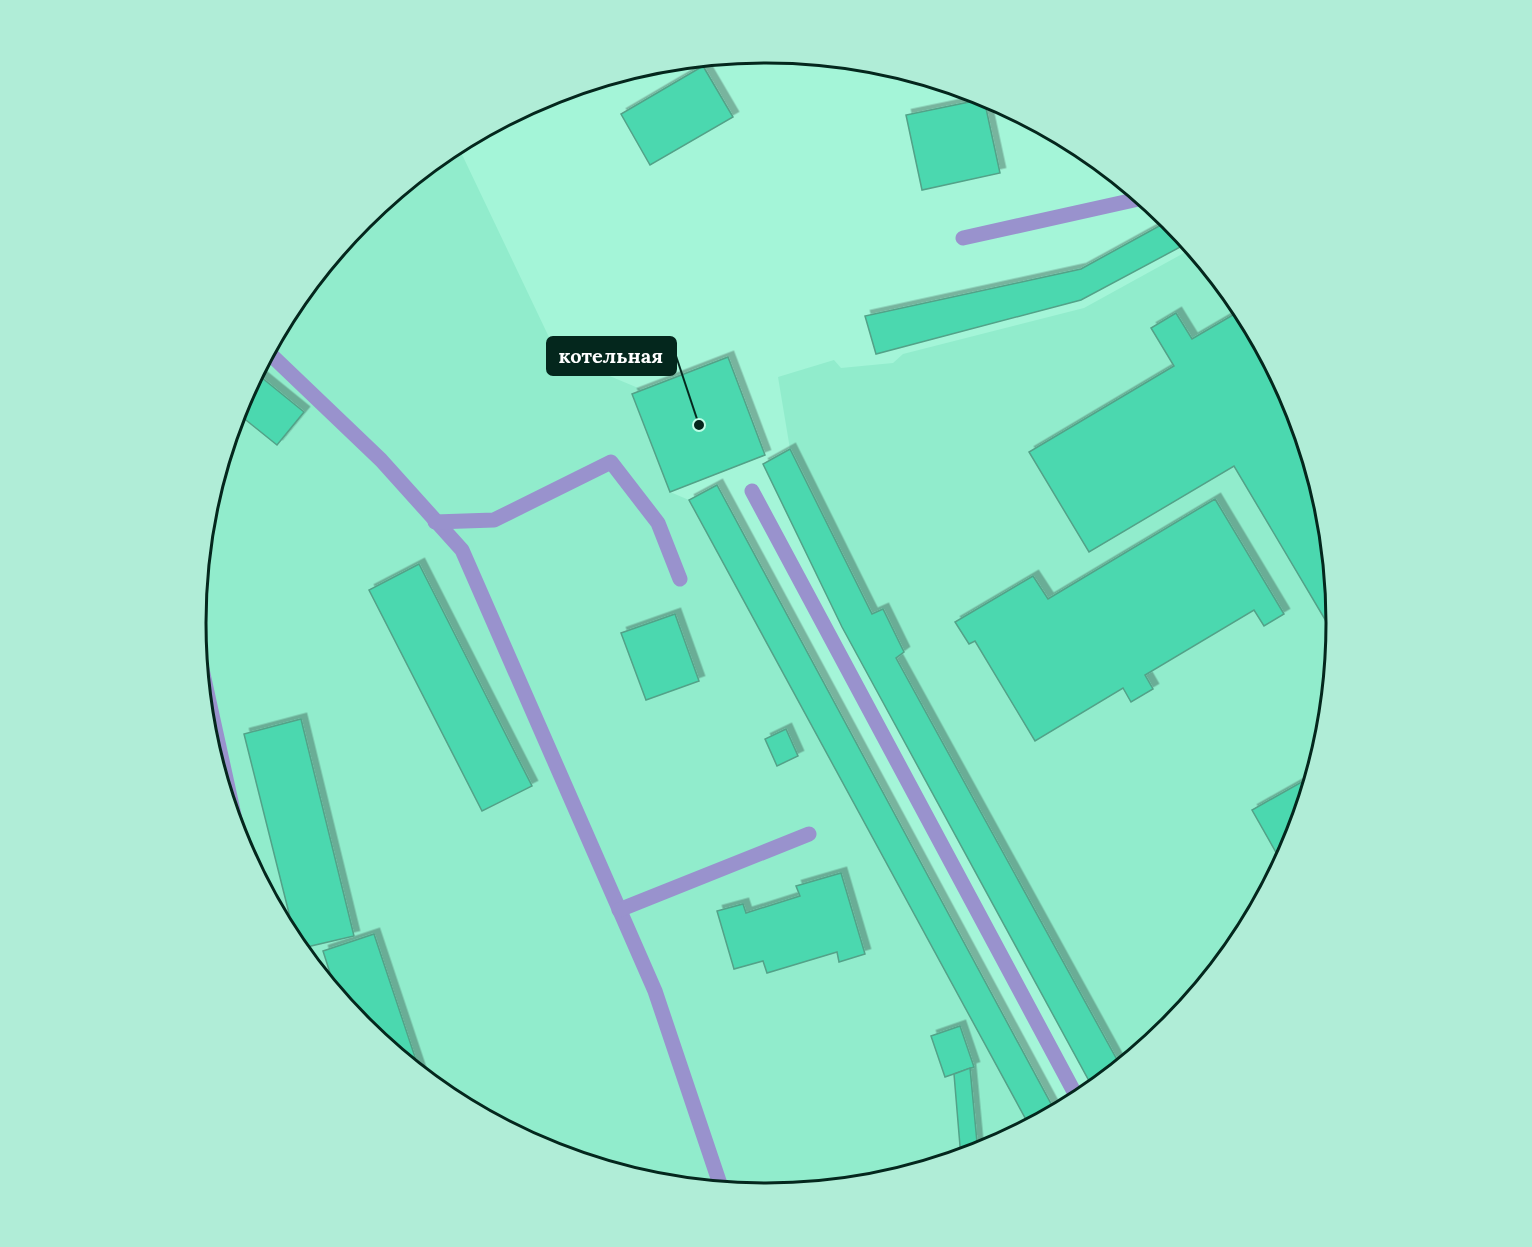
<svg xmlns="http://www.w3.org/2000/svg" width="1532" height="1247" viewBox="0 0 1532 1247" font-family="Lora,serif">
<style>
.built{fill:#91eccc}
.building{fill:#4bd8af;stroke:#52a288;stroke-width:1.5;filter:url(#shadow)}
.lines{fill:none;stroke-linecap:round;stroke-linejoin:round}
.minor{stroke:#9992cd;stroke-width:15}
.rim{fill:none;stroke:#04271d;stroke-width:3}
.leader{fill:none;stroke:#04271d;stroke-width:2}
.callout-dot{fill:#04271d;stroke:#bffee7;stroke-width:2}
.callout{fill:#04271d;stroke:#04271d;stroke-width:2}
.callout-label{font-size:20px;text-anchor:middle;font-weight:bold;fill:#fff}
</style>
<defs>
<filter id="shadow"><feDropShadow dx="5.5" dy="-5.5" stdDeviation="0" flood-color="#0004"/></filter>
</defs>
<rect width="100%" height="100%" fill="#a4f5d8"/>
<g class="built">
<path d="M457,144L557,354L643,390L632,395L670,492L689,500L1030,1127L984,1151L877,1184L766,1194L654,1183L547,1151L448,1098L362,1027L291,940L238,842L206,735L195,623L206,512L239,405L291,306L362,220L449,149Z"/>
<path d="M1193,248L1241,307L1294,405L1326,512L1337,624L1326,735L1293,842L1241,941L1170,1027L1121,1067L896,658L904,652L883,609L872,614L790,449L778,377L834,360L841,368L893,363L903,354L1084,308Z"/>
</g>
<g class="building">
<path d="M703,66L733,117L650,165L621,114Z"/>
<path d="M984,99L1000,173L922,190L906,115Z"/>
<path d="M1170,220L1184,245L1081,300L876,354L865,316L1081,269Z"/>
<path d="M1243,309L1294,405L1326,512L1337,624L1336,638L1234,466L1089,552L1029,452L1174,366L1151,328L1176,313L1192,339Z"/>
<path d="M728,357L765,455L670,492L632,394Z"/>
<path d="M256,373L304,412L277,445L236,412L239,405Z"/>
<path d="M790,449L872,614L883,609L904,652L896,658L1121,1067L1094,1090L842,627L763,464Z"/>
<path d="M717,485L1056,1113L1030,1127L689,500Z"/>
<path d="M1215,499L1284,614L1264,626L1254,610L1145,675L1153,689L1131,702L1123,688L1035,741L975,641L969,644L955,622L1033,576L1048,599Z"/>
<path d="M419,564L532,786L482,811L369,590Z"/>
<path d="M675,614L699,681L646,700L621,633Z"/>
<path d="M301,719L354,936L298,949L244,734Z"/>
<path d="M786,729L798,756L777,766L765,739Z"/>
<path d="M1314,775L1293,842L1282,863L1252,810Z"/>
<path d="M841,873L865,954L839,962L837,952L767,973L763,961L734,969L717,911L743,904L746,913L800,896L796,886Z"/>
<path d="M374,934L421,1075L362,1027L338,998L323,951Z"/>
<path d="M960,1026L974,1067L945,1077L931,1036Z"/>
<path d="M970,1068L978,1153L961,1158L954,1074Z"/>
</g>
<g class="lines">
<g class="minor">
<path d="M963,238L1143,198"/>
<path d="M267,351L381,460L462,550L655,991L722,1190"/>
<path d="M752,491L1079,1101"/>
<path d="M435,522L494,520L611,462L658,523L680,579"/>
<path d="M198,651L241,847"/>
<path d="M619,910L809,834"/>
</g>
</g>
<path d="M0 0H1532V1247H0ZM206 623a560 560 0 1 1 1120 0a560 560 0 1 1-1120 0Z" fill="#b0edd7" fill-rule="evenodd"/>
<path class="rim" d="M206 623a560 560 0 1 1 1120 0a560 560 0 1 1-1120 0Z"/>
<path class="leader" d="M699 425L676 356"/>
<circle class="callout-dot" cx="699" cy="425" r="6"/>
<rect class="callout" x="547" y="337" width="129" height="38" rx="6"/>
<g class="callout-label">
<text x="611" y="363">котельная</text>
</g>
</svg>
